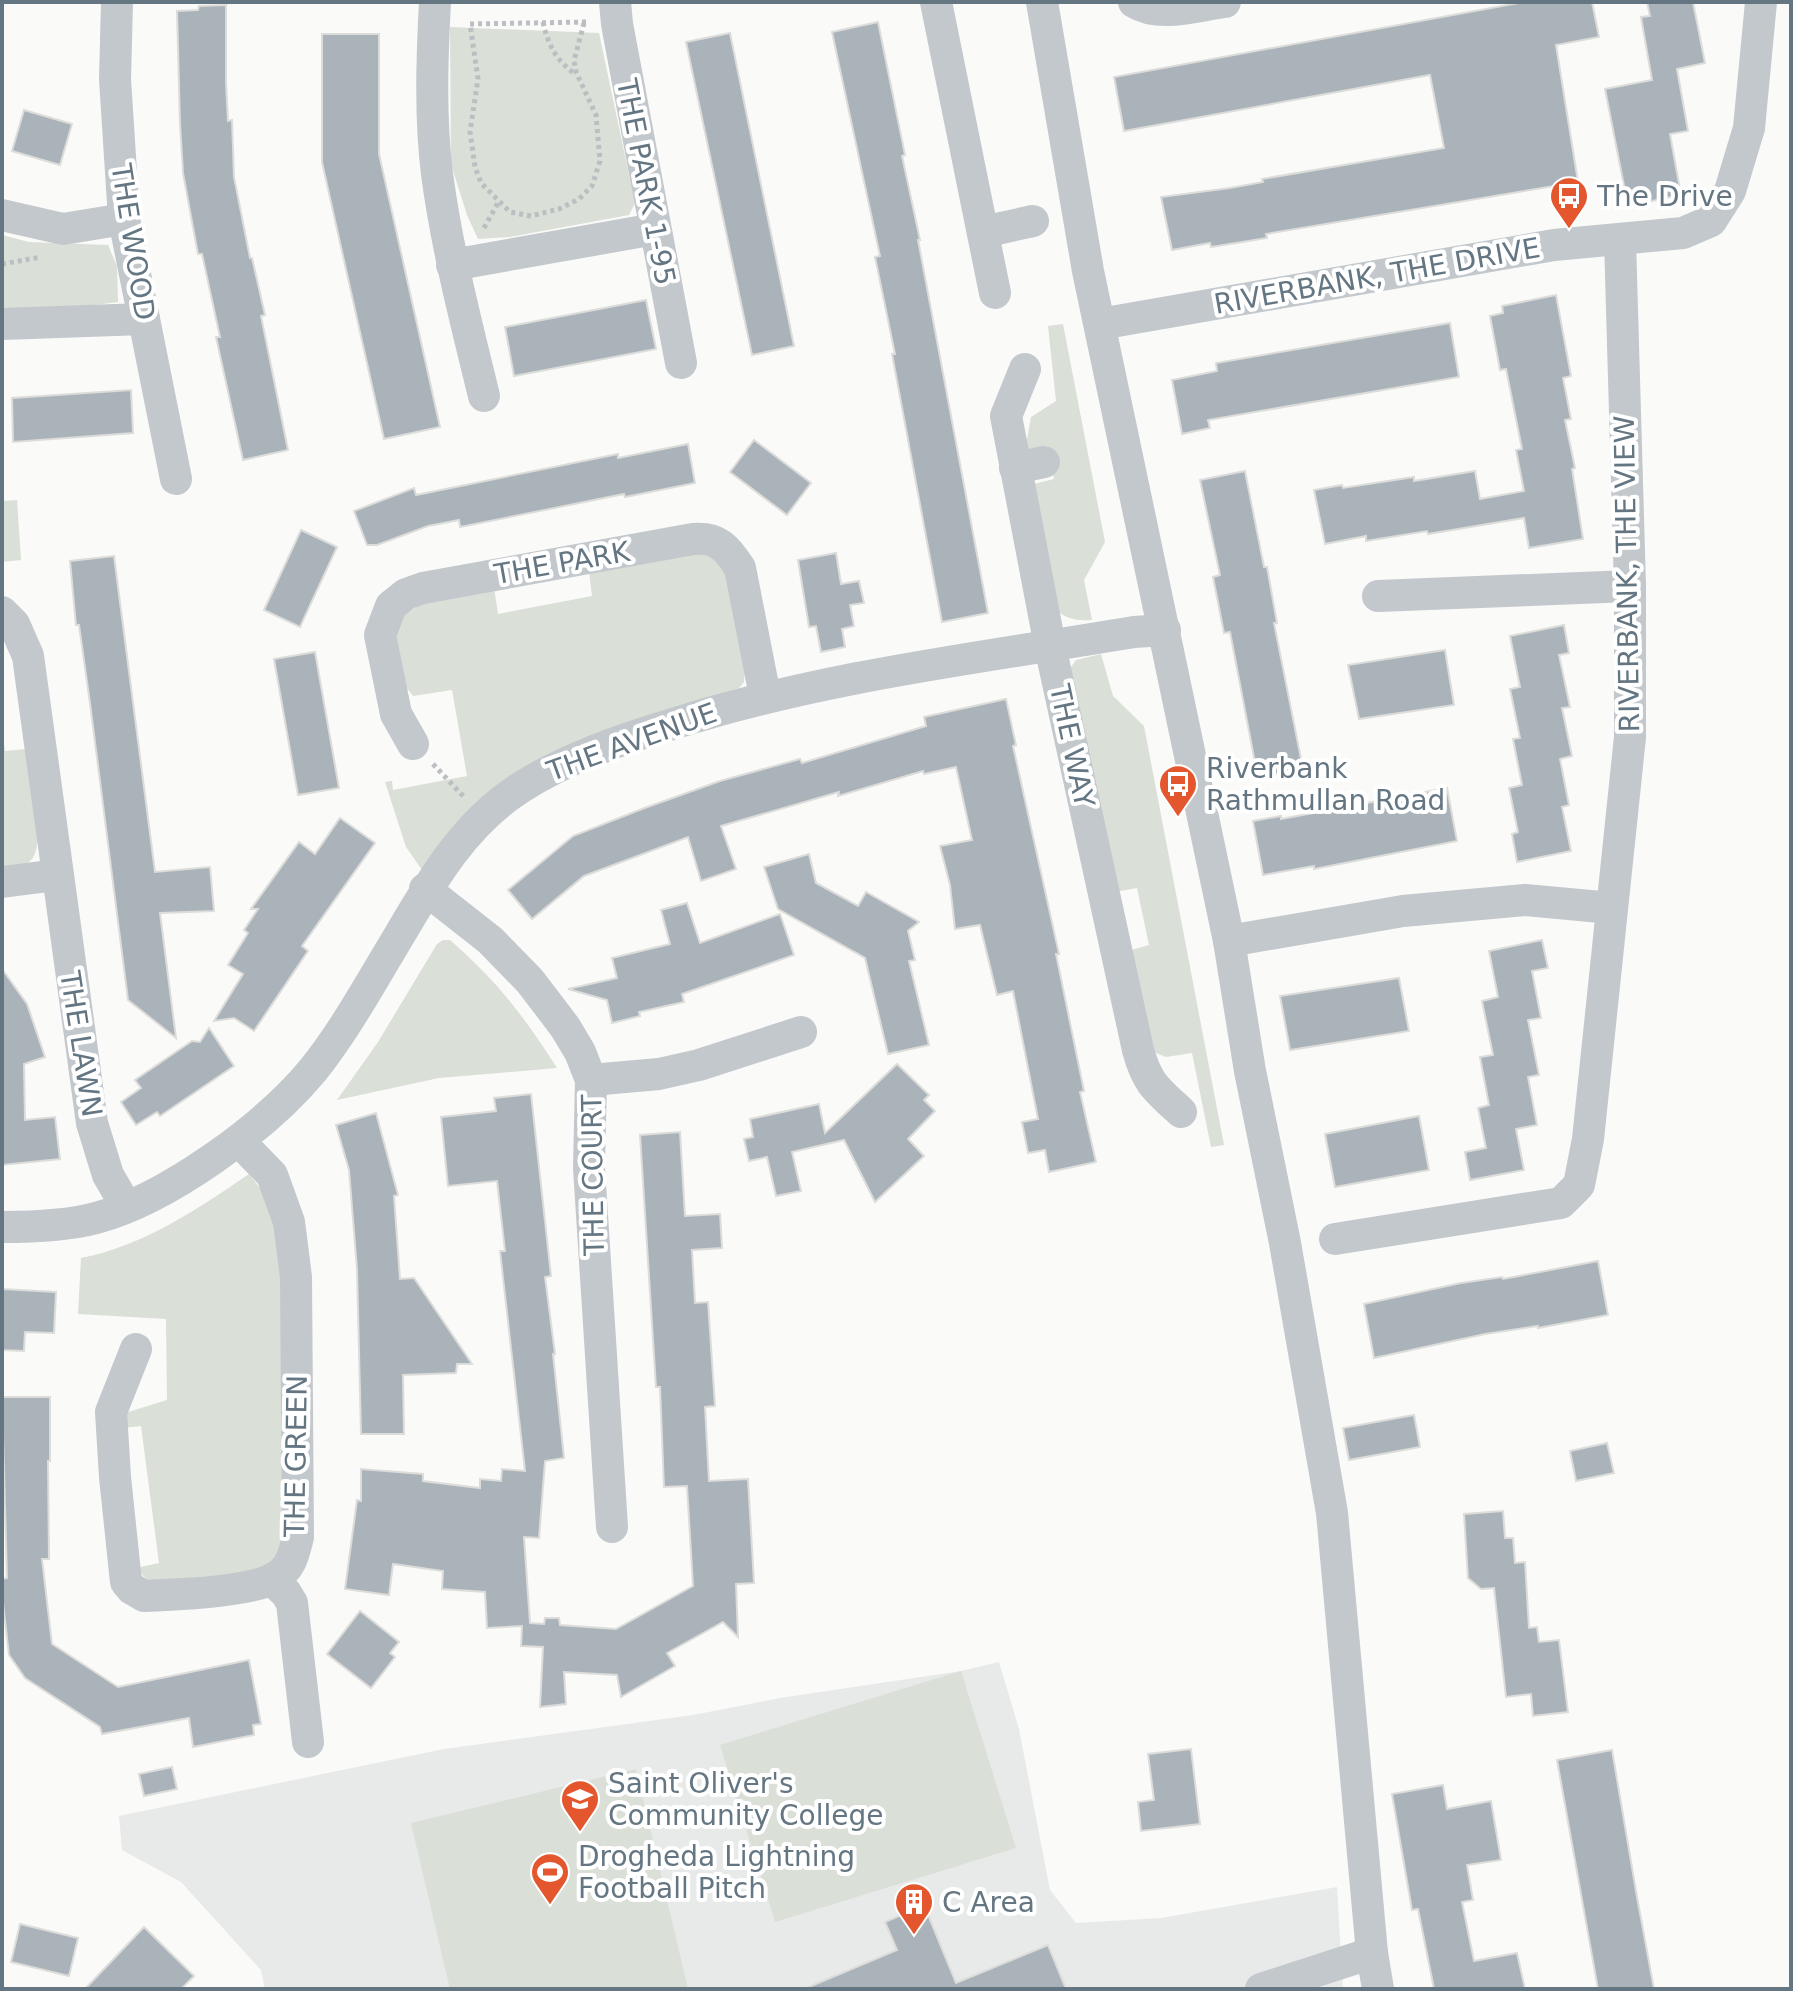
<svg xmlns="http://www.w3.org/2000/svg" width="1793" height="1991" viewBox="0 0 1793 1991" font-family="'DejaVu Sans',sans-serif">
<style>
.built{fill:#e8e9e9}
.green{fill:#dadfd7}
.building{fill:#aab3b9;stroke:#dcdcda;stroke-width:2}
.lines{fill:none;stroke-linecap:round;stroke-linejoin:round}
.path{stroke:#bbbfc2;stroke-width:5;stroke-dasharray:4 4;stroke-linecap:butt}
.minor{stroke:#c3c8cc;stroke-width:32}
.labels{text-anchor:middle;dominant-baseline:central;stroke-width:8;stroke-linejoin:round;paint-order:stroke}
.street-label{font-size:28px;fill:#657683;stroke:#fff}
.poi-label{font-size:28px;fill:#657683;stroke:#fff;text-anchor:start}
</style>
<rect width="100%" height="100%" fill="#fafaf8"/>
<path class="built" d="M999,1662L1019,1729L1050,1890L1076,1923L1161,1918L1337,1887L1343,1989H265L261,1970L181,1882L122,1850L119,1816L444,1749L693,1715L780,1698L961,1671Z"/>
<g class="green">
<path d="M450,27L599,33L635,203L629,215L510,237L478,239L467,215L451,164Z"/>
<path d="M2,235L29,242L108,245L117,266L118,302L2,317Z"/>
<path d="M1063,324L1105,542L1084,580L1092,620C1076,621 1066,619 1054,608L1030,485L1054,479L1047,446L1025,451L1031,417L1056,401L1048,326Z"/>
<path d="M17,500L21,560L2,562V501Z"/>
<path d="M704,550L729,573L745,669L744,682L739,688L616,728L422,870L406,847L385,782L392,781L393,790L467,776L452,690L413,696L406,687L395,634L402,617L422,603L494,587L498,614L592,596L589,571Z"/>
<path d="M1101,654L1113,696L1144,726L1224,1145L1211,1147L1192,1053L1166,1057L1151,1051L1128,951L1149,945L1137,888L1115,892L1071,679V667L1076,660Z"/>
<path d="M2,730L5,751L26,749C29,773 48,841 31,860C23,868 13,868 2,869Z"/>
<path d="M443,940H450C498,982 523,1015 557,1068L439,1078L337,1100L378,1042L437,944Z"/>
<path d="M249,1174L269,1200L285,1262V1547L262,1571L149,1582L136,1568L159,1563L141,1426L122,1428L125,1413L167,1400L166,1319L78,1314L81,1258C143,1246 198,1209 249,1174Z"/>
<path d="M961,1671L1016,1848L775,1922L720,1745Z"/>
<path d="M636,1769L688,1989H450L411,1823Z"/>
</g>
<g class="building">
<path d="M1524,2H1592L1599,37L1556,45L1578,182L1266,234L1267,238L1211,247L1210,243L1172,250L1161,197L1230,188L1263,182L1262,179L1444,148L1430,75L1124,131L1114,77Z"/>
<path d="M1647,2H1693L1705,63L1677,69L1688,131L1670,134L1681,195L1628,206L1605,89L1652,80L1641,17L1650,16Z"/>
<path d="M226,5V83L228,121L232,120L234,177L250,258H252L265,315L261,316L288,450L243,460L216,337H220L202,254H198L183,173L180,123L177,11L198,10L199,6Z"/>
<path d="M878,22L905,155L902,156L920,240H918L988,613L942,622L892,354H895L875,257L880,256L832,32Z"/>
<path d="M730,33L794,346L752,355L686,42Z"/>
<path d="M322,34H379V154L440,427L384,439L322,162Z"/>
<path d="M24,110L72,124L60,165L12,151Z"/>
<path d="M1556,295L1571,376L1563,378L1571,419L1565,420L1575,468L1572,469L1583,539L1529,548L1524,518L1428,534L1427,531L1366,541V536L1325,544L1314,490L1342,485L1343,488L1414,477V481L1475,471L1480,499L1524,491L1516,450L1522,449L1506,369L1500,370L1490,316L1503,313L1502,306Z"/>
<path d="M646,300L656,349L514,376L505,327Z"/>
<path d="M1450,323L1459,377L1208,420L1210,428L1182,434L1172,380L1217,371L1216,363Z"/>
<path d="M131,390L133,433L13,442L12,398Z"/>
<path d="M754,440L811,483L787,515L730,472Z"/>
<path d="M688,444L695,483L625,497L624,494L460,527L459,520L428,526L377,545H367L354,511L414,488L416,495L618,454V458Z"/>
<path d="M1245,471L1264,567H1267L1277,623H1274L1303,769L1258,778L1230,632L1224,633L1213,577L1220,575L1200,480Z"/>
<path d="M301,530L337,547L300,627L264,610Z"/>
<path d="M836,553L841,584L859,581L864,603L850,605L854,626L842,629L845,647L821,652L816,626L809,627L798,560Z"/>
<path d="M114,556L155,872L210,867L214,911L160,913L176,1038L128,1000L90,703L79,625H76L70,561Z"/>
<path d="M1564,625L1569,653L1559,655L1570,707L1562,708L1572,756L1560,759L1569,805L1562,807L1571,851L1517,862L1512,834L1518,832L1509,788L1522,785L1513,739L1520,738L1510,689L1520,687L1510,636Z"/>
<path d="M1445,650L1454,705L1359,719L1348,665Z"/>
<path d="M315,652L339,788L298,795L274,659Z"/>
<path d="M1006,699L1016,745L1013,746L1059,954H1056L1084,1091L1080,1092L1096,1162L1049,1172L1045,1150L1028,1153L1022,1122L1038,1119L1013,991L997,995L980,925L955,929L950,885L940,846L972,840L956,767L924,774L923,771L838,796L839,792L721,826L736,869L701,881L688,837L584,876L532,919L508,890L573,836L642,809L720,781L800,759L802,763L926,726L924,717Z"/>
<path d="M1447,788L1457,841L1314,869V866L1263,875L1253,821L1281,816V819Z"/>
<path d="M340,818L375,843L302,946L308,951L254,1031L234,1018L214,1021L243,974L228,965L248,933L244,930L258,909H251L299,842L315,854Z"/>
<path d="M809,854L816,883L858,906L866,892L919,922L908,931L915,960L909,961L929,1045L888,1054L865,958L778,909L764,867Z"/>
<path d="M687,903L700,943L780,914L794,955L682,994L684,1002L639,1012L640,1016L612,1023L607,1000L568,989L617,978L612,958L670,944L661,910Z"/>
<path d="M1542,940L1548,968L1532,971L1541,1018L1528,1020L1539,1075L1528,1077L1537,1125L1516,1129L1524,1170L1470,1180L1465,1152L1486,1148L1478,1108L1489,1105L1480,1057L1493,1055L1482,1001L1498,997L1489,951Z"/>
<path d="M2,969L27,1004L45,1057L24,1064L25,1120L55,1117L60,1159L2,1165Z"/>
<path d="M1399,978L1409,1031L1290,1050L1280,996Z"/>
<path d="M209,1028L234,1066L160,1116L157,1112L136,1125L121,1102L141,1088L135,1080L192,1041L200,1042Z"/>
<path d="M897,1064L929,1095L924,1100L935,1111L908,1139L924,1156L875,1202L844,1140L792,1152L801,1191L776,1196L767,1157L749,1161L744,1139L753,1137L750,1119L819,1104L825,1133Z"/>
<path d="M531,1094L551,1276L545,1277L555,1354H553L564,1458L545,1461L539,1538L524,1537L530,1623L544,1624L545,1618H559L560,1625L616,1629L693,1586L687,1486L664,1487L660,1387H656L640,1135L680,1132L685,1216L720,1214L722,1248L692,1250L695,1303L708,1302L715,1406L705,1407L709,1481L748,1479L754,1583L736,1584L738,1637L723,1622L667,1653L675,1666L621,1697L617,1675L564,1672L566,1704L540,1707L543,1647L521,1646L522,1626L487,1628L485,1592L442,1589L443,1571L393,1564L389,1595L345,1589L357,1500L361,1501V1469L423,1474V1481L480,1488V1479L501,1481L502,1469L525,1471L500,1251H505L497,1181L448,1186L441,1117L496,1111L494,1098Z"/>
<path d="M376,1113L398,1195L394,1196L400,1279L414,1278L472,1364H457L456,1373L403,1375L404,1434H361L357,1269L349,1170L336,1125Z"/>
<path d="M1419,1116L1429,1170L1335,1187L1325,1134Z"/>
<path d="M1598,1261L1608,1315L1538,1328V1326L1485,1334L1374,1358L1364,1304L1461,1283L1502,1277L1503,1279Z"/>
<path d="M2,1289L56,1292L54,1333L25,1332L24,1351L2,1350Z"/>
<path d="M2,1397H50V1461H48L49,1559H42L52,1644L118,1687L249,1660L261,1724L253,1725L254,1735L193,1747L189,1718L102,1734L100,1727L25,1678L9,1655L2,1594V1579L7,1578Z"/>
<path d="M1414,1415L1420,1447L1349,1460L1343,1428Z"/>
<path d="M1607,1443L1614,1473L1576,1481L1570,1451Z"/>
<path d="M1503,1511L1505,1538H1513L1515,1563L1525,1562L1529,1628L1537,1627L1539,1642L1559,1640L1568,1712L1533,1716L1531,1694L1506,1697L1494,1588L1481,1589L1468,1578L1464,1514Z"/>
<path d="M360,1611L399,1642L390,1653L395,1657L371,1688L327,1654Z"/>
<path d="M1191,1749L1200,1824L1141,1831L1138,1802L1154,1800L1148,1754Z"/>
<path d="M1612,1750L1637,1897L1654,1989H1598L1557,1760Z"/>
<path d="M172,1767L177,1789L144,1796L139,1774Z"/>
<path d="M1443,1785L1447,1809L1491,1801L1501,1860L1467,1865L1473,1900L1462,1902L1474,1961L1517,1953L1525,1989H1434L1418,1909L1412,1910L1392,1794Z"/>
<path d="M924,1905L956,1983L1048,1945L1066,1989H804L897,1950L885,1922Z"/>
<path d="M20,1924L78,1938L69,1976L11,1962Z"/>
<path d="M144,1927L194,1976L181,1989H85Z"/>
</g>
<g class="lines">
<g class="path">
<path d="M543,22C548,45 556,60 575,74"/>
<path d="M584,23L574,61L576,72L596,115L600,161L592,186L579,199L559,209L531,216L510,212L481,183L475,167L470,132L478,79L470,24L588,22"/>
<path d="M484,228L499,201"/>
<path d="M2,264L41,257"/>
<path d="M433,764L465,798"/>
</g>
<g class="minor">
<path d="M117,2L115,79L124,219L176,479"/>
<path d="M435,2C432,59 430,117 437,174C447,249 466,322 484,396"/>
<path d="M615,2L617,24L681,363"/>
<path d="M936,2L995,293"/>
<path d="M1042,2L1088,271L1229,941L1250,1071L1285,1243L1332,1513L1372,1953L1378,1989"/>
<path d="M1134,2C1160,18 1195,6 1225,2"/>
<path d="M2,215L63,229L124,219"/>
<path d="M983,232L1033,221"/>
<path d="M452,265L655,229"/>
<path d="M2,324L144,319"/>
<path d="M1100,324L1554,245L1683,233L1711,221L1730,191L1749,128L1761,2"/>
<path d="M1025,369L1006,416L1050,646L1138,1050C1147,1083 1156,1089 1181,1112"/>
<path d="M1015,468L1044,462"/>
<path d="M1378,596L1630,586"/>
<path d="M2,612L14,624L28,656L92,1123L108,1175L126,1206"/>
<path d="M413,744L396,714L380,635L391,606L406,594L423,588L693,539C718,537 727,548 740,568L765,696"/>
<path d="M2,882L57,875"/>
<path d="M425,889L490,940L530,981L565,1027L580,1052L591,1080L589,1168L612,1527"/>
<path d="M1229,941L1403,911L1525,900L1612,908"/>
<path d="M591,1080L659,1074L699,1065L801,1032"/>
<path d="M2,1227C33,1227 66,1226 96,1218C167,1199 266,1127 313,1070C342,1034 366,991 390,951C426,891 459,827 520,788C567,758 622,739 676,723C825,676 980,658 1134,632L1165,630"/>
<path d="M1335,1239L1561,1203L1579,1185L1588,1139L1630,737V586L1620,240"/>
<path d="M136,1349L111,1412L115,1477L126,1582L132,1589L144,1596C173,1595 251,1592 274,1578C291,1569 294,1554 298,1537L296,1277L289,1222L272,1175L239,1141"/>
<path d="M272,1580L286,1593L292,1603L308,1742"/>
<path d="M1261,1989L1372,1953"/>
</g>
</g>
<defs>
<g id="bus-pin" transform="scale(2)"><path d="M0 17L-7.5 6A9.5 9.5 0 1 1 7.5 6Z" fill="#e4572e" stroke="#fff"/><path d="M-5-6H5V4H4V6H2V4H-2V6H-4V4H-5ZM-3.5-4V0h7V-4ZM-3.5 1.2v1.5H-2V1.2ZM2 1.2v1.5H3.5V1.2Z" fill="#fff"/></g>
<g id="school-pin" transform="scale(2)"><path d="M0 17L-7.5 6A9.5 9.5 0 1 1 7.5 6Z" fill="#e4572e" stroke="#fff"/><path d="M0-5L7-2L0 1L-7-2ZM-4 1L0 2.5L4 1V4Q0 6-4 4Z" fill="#fff"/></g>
<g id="stadium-pin" transform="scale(2)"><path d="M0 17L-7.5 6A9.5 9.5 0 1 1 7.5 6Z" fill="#e4572e" stroke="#fff"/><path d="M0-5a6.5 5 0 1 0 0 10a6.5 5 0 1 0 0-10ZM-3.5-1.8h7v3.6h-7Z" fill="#fff"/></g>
<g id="building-pin" transform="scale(2)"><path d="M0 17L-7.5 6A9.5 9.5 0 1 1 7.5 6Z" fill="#e4572e" stroke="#fff"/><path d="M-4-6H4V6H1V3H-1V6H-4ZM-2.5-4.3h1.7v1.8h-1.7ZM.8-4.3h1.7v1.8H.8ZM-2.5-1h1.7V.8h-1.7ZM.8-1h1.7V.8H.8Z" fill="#fff"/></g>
</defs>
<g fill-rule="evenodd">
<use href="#bus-pin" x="1569" y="196"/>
<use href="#bus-pin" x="1178" y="784"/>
<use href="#school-pin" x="580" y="1799"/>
<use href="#stadium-pin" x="550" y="1872"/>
<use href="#building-pin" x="914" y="1902"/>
</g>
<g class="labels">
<g class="street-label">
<text transform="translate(646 182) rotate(79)">THE PARK 1-95</text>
<text transform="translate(133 242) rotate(81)">THE WOOD</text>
<text transform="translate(1377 276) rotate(-10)">RIVERBANK, THE DRIVE</text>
<text transform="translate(562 563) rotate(-10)">THE PARK</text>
<text transform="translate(1627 574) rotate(-91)">RIVERBANK, THE VIEW</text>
<text transform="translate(632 742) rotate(-20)">THE AVENUE</text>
<text transform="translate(1072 746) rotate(78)">THE WAY</text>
<text transform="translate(81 1044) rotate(81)">THE LAWN</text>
<text transform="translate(593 1175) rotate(-91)">THE COURT</text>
<text transform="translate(296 1456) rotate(-89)">THE GREEN</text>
</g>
<g class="poi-label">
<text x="1597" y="196">The Drive</text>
<text x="1206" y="768">Riverbank<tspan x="1206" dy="32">Rathmullan Road</tspan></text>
<text x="608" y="1783">Saint Oliver's<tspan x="608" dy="32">Community College</tspan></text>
<text x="578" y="1856">Drogheda Lightning<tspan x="578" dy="32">Football Pitch</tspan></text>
<text x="942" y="1902">C Area</text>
</g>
</g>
<rect width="1793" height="1991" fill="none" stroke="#657683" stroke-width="8"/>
</svg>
